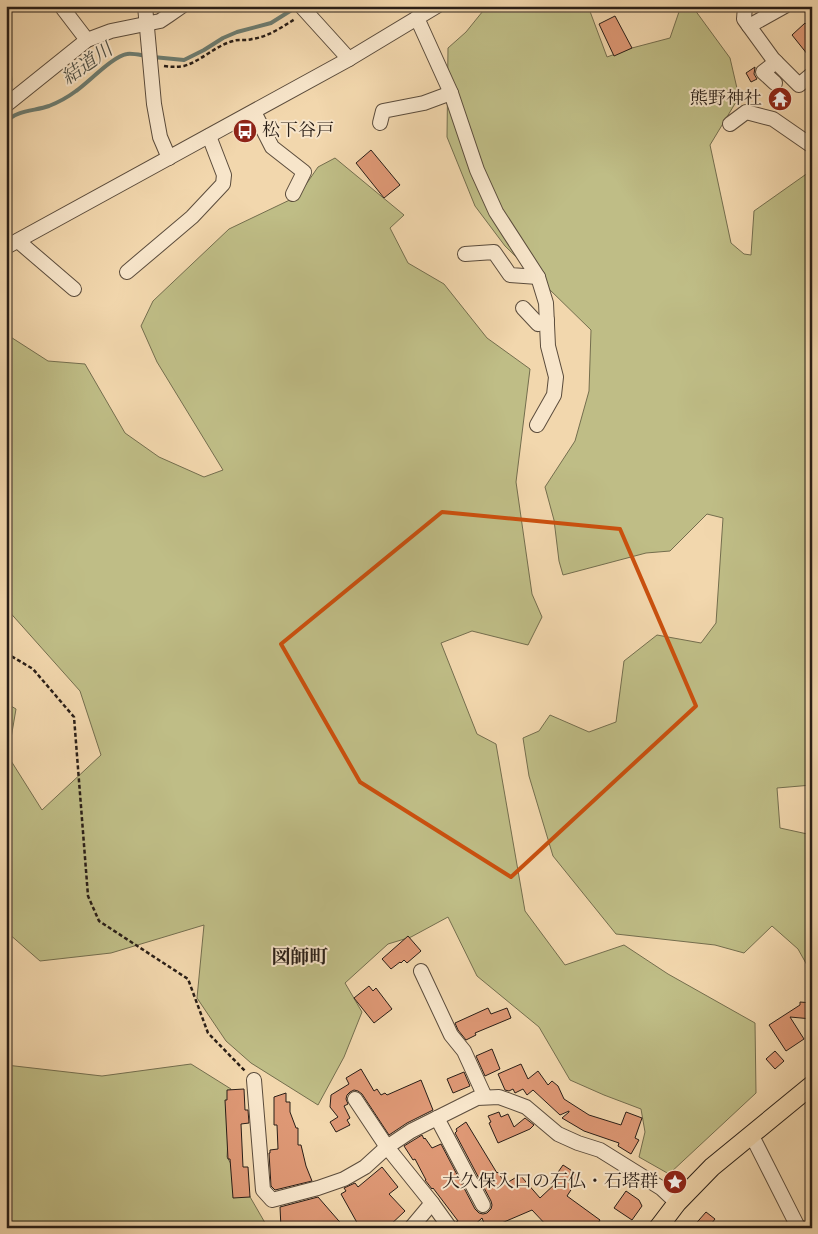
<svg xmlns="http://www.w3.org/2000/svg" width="818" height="1234" viewBox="0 0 818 1234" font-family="'Old Standard TT','Noto Serif JP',serif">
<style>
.green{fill:#bfbd86;stroke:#746e4e}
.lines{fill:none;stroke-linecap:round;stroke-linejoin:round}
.stream{stroke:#6d7c70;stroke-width:4}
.building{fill:#de9875;stroke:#291e17}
.minor-casing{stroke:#5b4c3c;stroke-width:16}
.major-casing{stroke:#291e17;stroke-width:20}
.path{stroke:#291e17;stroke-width:2.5;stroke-dasharray:4 2.5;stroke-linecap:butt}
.minor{stroke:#f7e5ca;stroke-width:14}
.major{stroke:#f2d7ad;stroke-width:18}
.marked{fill:none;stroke:#cb500e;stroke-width:4;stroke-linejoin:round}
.labels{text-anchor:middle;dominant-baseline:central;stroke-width:4;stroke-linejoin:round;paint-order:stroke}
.poi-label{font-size:18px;fill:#291e17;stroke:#f7e5ca;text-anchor:end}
.water-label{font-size:19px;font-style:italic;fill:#4b4d43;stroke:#f7e5ca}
.neighbourhood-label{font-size:19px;font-weight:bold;fill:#291e17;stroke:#f7e5ca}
</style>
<rect width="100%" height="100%" fill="#f2d7ad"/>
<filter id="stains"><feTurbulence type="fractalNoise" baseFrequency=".004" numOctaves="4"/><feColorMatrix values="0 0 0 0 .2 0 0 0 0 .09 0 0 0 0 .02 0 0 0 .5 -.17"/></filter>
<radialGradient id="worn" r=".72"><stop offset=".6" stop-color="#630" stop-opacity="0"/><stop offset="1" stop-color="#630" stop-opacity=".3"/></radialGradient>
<g class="green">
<path d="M487,6H588L607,57L632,48L670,38L681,6H692L730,58L739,97L710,145L731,243L744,254L751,255L754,211L812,170V785L777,788L780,828L812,835V974L798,949L772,926L744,953L715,945L616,934L553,856L529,776L523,738L539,731L550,715L589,732L616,722L624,661L657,635L701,643L716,623L723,518L707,514L670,551L646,553L563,575L559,561L554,520L545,487L575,441L589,391L591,330L505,246L475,206L447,137L448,48L466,32Z"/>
<path d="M6,17L12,81L6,90Z"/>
<path d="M335,158L404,215L390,228L408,263L444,284L487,338L530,369L516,482L532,594L542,617L528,645L472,631L441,643L477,734L496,744L525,911L565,965L624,945L668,974L755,1023L756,1093L669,1174L639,1157L645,1132L641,1109L604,1095L570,1080L539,1027L477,976L448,917L411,937L388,944L345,983L362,1012L344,1057L318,1105L251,1063L226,1041L197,998L204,925L111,953L40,961L8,933L6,935V703L16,709L8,756L42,810L101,755L80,691L6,608V334L48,361L85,364L125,433L159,457L204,477L223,470L157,362L141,326L153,301L229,229L298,196L318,167Z"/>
<path d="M191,1064L231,1089L227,1157L268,1228H6V1065L102,1076Z"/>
</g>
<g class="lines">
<g class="stream">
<path d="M153,57L184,60L204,50L223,38L237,32L271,23L298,6"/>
<path d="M6,122C16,110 35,111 49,106C59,102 68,97 76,91C89,82 113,56 127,54C132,53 140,55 146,56"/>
</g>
</g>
<g class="building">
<path d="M615,16L632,48L614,56L599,24Z"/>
<path d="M812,20V60L792,35L805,23L806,24Z"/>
<path d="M755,67L754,74L757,79L751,82L746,73Z"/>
<path d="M782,88L791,103L778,110L769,95L775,92L778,91Z"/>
<path d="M371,150L400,185L384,198L356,163Z"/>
<path d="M408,936L421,951L407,963L404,960L401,963L400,962L391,969L382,959Z"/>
<path d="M369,986L373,991L376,988L392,1009L374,1023L354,998Z"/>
<path d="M800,1002L812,1003V1019L790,1017L804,1039L786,1051L769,1025L800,1005Z"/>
<path d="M488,1008L491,1014L507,1008L511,1018L475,1033L476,1035L466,1040L458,1030L455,1023Z"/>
<path d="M492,1049L500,1069L485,1076L476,1056Z"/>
<path d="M775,1051L784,1061L775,1069L766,1059Z"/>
<path d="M521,1064L528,1079L538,1071L548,1085L552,1081L558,1086L564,1099L589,1115L621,1125L626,1112L642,1118L635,1138L639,1140L631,1154L618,1146L619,1143L584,1131L562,1118L569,1112V1111L560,1115L533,1090L527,1095L523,1089L515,1093L513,1089L509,1091L505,1090L498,1074Z"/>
<path d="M361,1069L374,1091L377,1089L381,1095L385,1093L387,1095L421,1080L433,1110L407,1123L389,1135L362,1094L358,1091L354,1090L350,1092L347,1095L346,1099L348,1104L344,1106L350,1118L347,1120L350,1125L336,1132L330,1122L338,1117L330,1107L331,1095L349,1084L346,1078Z"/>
<path d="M464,1072L470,1086L453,1093L447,1079Z"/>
<path d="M244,1089L245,1110H248L249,1123L241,1124L243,1167H248L250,1197L233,1198L230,1159H228L225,1100H227V1090Z"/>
<path d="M286,1093V1102H290V1112L296,1128H298V1145H301L306,1166L312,1181L275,1190L271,1186L269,1153H270V1150L278,1149L277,1125H274V1097Z"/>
<path d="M499,1112L501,1117L508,1114L514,1127L525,1118L534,1125L530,1129L498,1143L489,1123L491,1122L488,1116Z"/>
<path d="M466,1122L497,1173L498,1172L505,1184L520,1175L540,1198L558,1181L554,1178L563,1165L580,1176L567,1196L600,1220L595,1228H549L532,1210L490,1228H486L482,1218L471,1228H459L456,1222L458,1221L433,1188L432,1189L425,1180H426L415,1159L413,1160L404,1146L422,1135L424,1139L425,1138L432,1148L441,1144L475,1209L479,1213L483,1214L487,1213L491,1209L492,1205L491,1201L455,1133L457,1131L456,1129Z"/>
<path d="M382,1167L398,1187L389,1194L405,1211L387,1228H360L341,1194L346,1191L344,1188L355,1183L358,1187Z"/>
<path d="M626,1191L639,1200L642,1206L632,1220L614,1208Z"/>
<path d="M318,1197L345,1228H281L280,1207Z"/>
<path d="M706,1212L715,1219L708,1228H692Z"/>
</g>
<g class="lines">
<g class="minor-casing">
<g id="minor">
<path d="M61,6L87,40"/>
<path d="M145,6L154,104L160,137L169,158"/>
<path d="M301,6L349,59"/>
<path d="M745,6L744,19L749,26L785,6"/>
<path d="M417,18L451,93L477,170L496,212L538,277L546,303L548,346L556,377L554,395L537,425"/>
<path d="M749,26L773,59L799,85L812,74"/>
<path d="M775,83L763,72L776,62"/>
<path d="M6,105L87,40L111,31L160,21L169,15L182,6"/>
<path d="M254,112L272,147L304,172L293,194"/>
<path d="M380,123L383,111L424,103L451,93"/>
<path d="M730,124L746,112L773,119L812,146"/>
<path d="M18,241L74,289"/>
<path d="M6,247L349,59L437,6"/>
<path d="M465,254L494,252L510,275L538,277"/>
<path d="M127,272L192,217L223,184L224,175L209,136"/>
<path d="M523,308L538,324L547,320"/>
<path d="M421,971L451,1035L464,1051L485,1097"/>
<path d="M254,1080L263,1190L272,1200L318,1188L344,1179L365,1167L387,1147L411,1131L477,1098L499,1097L526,1107L558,1134L578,1143L600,1150L661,1188L677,1203"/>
<path d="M355,1099L387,1147L432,1203L411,1228"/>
<path d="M437,1118L483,1205"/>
<path d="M751,1134L797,1225L800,1228"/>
<path d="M432,1203L450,1228"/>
</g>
</g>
<g class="major-casing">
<path id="major" d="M658,1228L677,1203L712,1167L812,1085"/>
</g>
<g class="path">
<path d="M164,66C171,67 177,67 184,66C201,61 215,46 233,41C239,39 246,41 252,39C268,37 282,27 295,19"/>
<path d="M6,653L33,669L74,717L88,896L99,921L188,979L208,1033L245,1071"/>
</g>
<use href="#minor" class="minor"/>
<use href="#major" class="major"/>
</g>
<path class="marked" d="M442,512L620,529L696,706L511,877L360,782L281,644Z"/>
<defs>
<g id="temple-disc" transform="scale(1.25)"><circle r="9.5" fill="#8f2418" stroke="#f7e5ca"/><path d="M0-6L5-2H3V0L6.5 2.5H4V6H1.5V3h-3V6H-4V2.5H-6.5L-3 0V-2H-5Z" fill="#fff"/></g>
<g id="bus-disc" transform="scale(1.25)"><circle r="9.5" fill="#8f2418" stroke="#f7e5ca"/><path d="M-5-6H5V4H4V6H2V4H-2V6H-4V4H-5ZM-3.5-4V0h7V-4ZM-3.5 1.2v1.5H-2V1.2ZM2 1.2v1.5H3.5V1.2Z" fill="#fff"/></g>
<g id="sight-disc" transform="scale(1.25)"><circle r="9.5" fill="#8f2418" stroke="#f7e5ca"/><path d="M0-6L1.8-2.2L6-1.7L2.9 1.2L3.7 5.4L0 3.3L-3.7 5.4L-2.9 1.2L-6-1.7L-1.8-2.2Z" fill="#fff"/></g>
</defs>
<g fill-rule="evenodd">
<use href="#temple-disc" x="780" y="99"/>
<use href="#bus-disc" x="245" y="131"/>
<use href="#sight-disc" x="675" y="1182"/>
</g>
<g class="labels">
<g class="poi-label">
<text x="762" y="99">熊野神社</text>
<text x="262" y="131" text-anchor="start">松下谷戸</text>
<text x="658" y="1182">大久保入口の石仏・石塔群</text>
</g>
<g class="water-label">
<text transform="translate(88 65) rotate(-35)">結道川</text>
</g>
<g class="neighbourhood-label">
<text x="300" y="958">図師町</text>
</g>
</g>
<rect width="818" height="1234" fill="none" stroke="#f2d7ad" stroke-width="25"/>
<rect x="8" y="8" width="803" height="1219" fill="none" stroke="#291e17" stroke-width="2.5"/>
<rect x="12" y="12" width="793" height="1209" fill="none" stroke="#291e17"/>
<rect width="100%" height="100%" filter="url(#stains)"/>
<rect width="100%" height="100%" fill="url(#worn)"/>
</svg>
